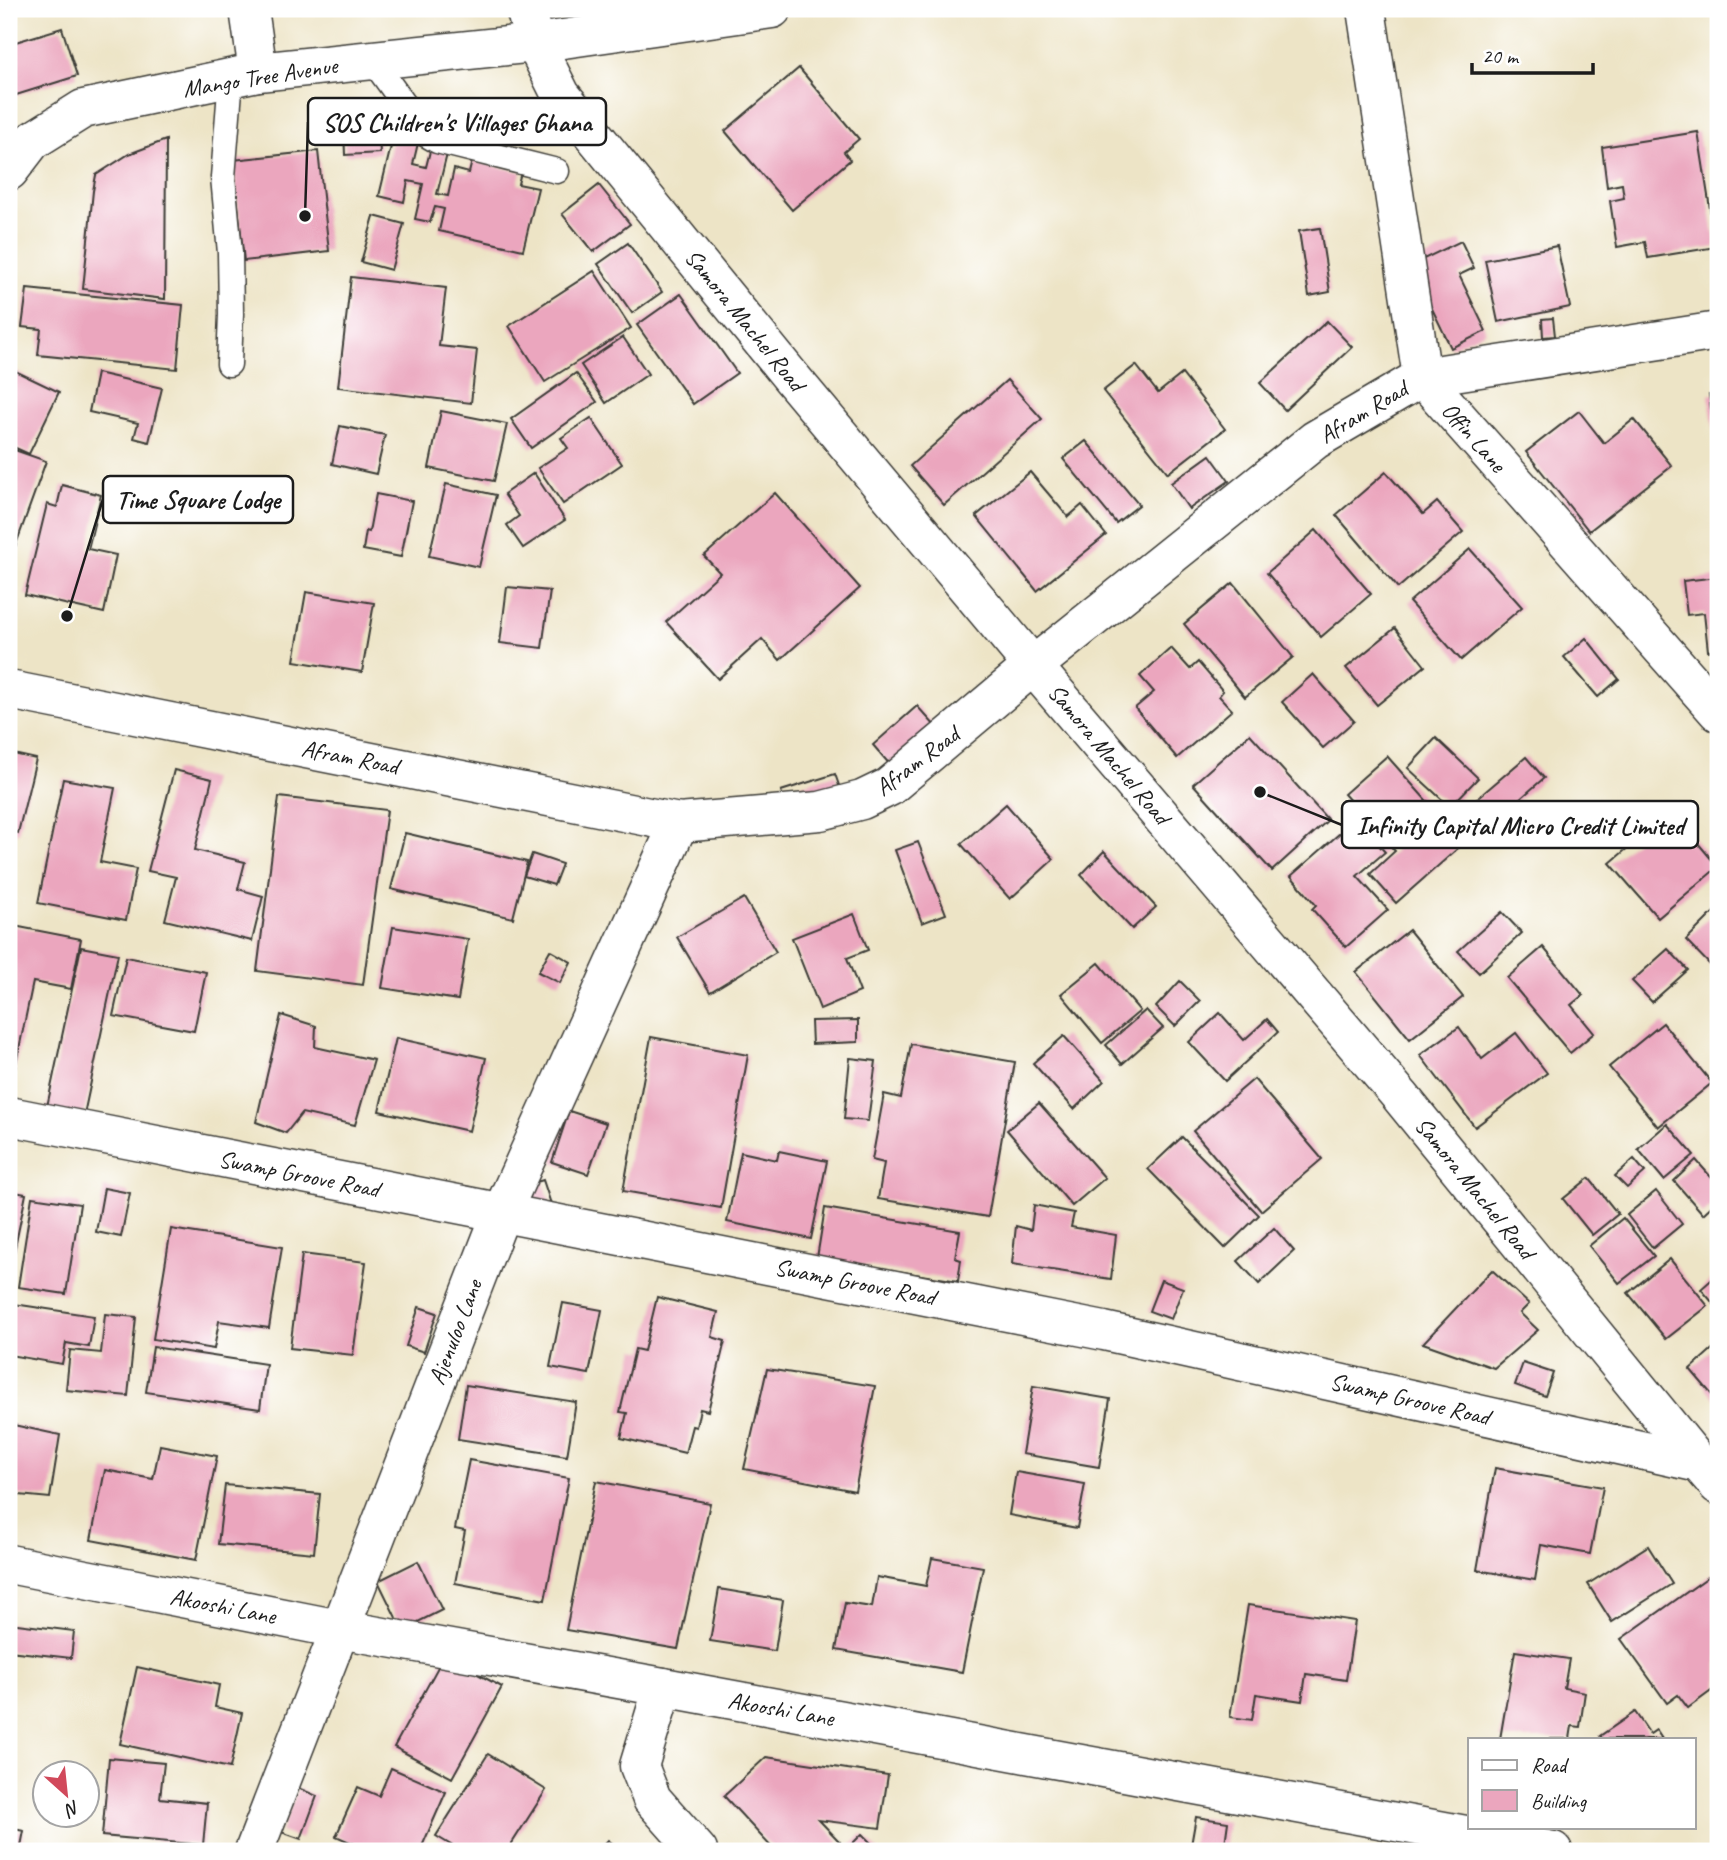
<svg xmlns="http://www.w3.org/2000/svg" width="1727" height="1860" viewBox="0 0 1727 1860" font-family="Caveat,sans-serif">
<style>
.building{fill:#eba6be}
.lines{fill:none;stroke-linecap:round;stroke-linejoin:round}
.service-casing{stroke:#3b3a36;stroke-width:27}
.minor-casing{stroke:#3b3a36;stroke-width:41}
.service{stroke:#fff;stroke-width:24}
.minor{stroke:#fff;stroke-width:38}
.labels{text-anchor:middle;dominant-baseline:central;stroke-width:5;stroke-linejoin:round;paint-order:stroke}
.street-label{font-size:24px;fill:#1c1c1c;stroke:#fff}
.leader{fill:none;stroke:#1c1c1c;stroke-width:2.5}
.callout-dot{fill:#1c1c1c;stroke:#fff;stroke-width:2.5}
.callout{fill:#fff;stroke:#1c1c1c;stroke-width:2.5}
.callout-label{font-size:26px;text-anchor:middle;font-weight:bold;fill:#1c1c1c}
</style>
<rect width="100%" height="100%" fill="#fff"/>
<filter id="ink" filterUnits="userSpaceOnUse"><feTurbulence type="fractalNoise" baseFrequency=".0143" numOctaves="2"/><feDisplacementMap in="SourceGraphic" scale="14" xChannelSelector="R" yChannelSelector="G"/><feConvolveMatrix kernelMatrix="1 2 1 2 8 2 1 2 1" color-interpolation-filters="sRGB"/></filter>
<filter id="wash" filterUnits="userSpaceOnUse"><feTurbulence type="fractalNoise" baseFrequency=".00686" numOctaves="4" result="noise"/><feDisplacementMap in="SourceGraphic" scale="28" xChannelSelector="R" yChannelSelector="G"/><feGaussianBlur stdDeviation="1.57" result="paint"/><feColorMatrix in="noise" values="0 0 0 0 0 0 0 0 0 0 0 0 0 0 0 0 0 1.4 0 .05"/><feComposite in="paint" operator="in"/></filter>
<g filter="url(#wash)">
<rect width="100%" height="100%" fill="#ede4c6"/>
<g id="blocks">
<g class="building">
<path d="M62,28L77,76L13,96L9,80V44Z"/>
<path d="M799,68L859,139L844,152L850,160L792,210L725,131Z"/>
<path d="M377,103L380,153L345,155L343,105Z"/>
<path d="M1698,132L1716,247L1648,258L1645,242L1617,247L1610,201L1624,198L1622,184L1607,187L1602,147Z"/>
<path d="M393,138L418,143L413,164L426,167L431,147L448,150L437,194L448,196L454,169L469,173L472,161L521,172L518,184L538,188L523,250L439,231L444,209L435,207L430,222L415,219L423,184L408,181L404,202L379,196Z"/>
<path d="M166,140L165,299L83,289L93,191L96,175L129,154Z"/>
<path d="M318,151L329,251L244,261L233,160Z"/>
<path d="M599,185L630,224L593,252L562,214Z"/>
<path d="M374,216L404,224L391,270L361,262Z"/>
<path d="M1320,228L1330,292L1309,296L1299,231Z"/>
<path d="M1461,241L1474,268L1459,275L1486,331L1451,348L1411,265Z"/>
<path d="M628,243L662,292L632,313L598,264Z"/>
<path d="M1557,246L1570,307L1498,322L1485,260Z"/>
<path d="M594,271L631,328L545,382L509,326Z"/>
<path d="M351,277L446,288L439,346L477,350L471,403L338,387Z"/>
<path d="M27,289L183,305L177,369L38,355L41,329L22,327Z"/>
<path d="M681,294L737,373L693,404L637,325Z"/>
<path d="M1553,318L1555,336L1543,337L1542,319Z"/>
<path d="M1327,321L1352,347L1285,410L1260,383Z"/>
<path d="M623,337L648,374L606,403L581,365Z"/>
<path d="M1136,365L1158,393L1182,374L1225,429L1168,473L1103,391Z"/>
<path d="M9,368L59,392L29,454L9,445Z"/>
<path d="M97,373L162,388L149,442L134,438L138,423L89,412Z"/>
<path d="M576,373L597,402L531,448L511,419Z"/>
<path d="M1007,380L1042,419L944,505L910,466Z"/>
<path d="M1718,393V453L1717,454L1709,395Z"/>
<path d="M441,411L507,424L494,481L429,468Z"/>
<path d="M1579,411L1604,443L1634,419L1672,466L1589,531L1526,452Z"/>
<path d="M591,418L622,464L563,504L538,468L568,448L561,438Z"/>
<path d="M340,426L385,435L376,474L332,464Z"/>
<path d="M1086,441L1139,505L1116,523L1063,459Z"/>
<path d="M9,448L46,461L9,564Z"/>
<path d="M1210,455L1229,481L1189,509L1171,483Z"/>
<path d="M1030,472L1068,517L1082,505L1106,535L1037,591L976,516Z"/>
<path d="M1386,472L1423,514L1437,502L1463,532L1398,588L1336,515Z"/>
<path d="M534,473L565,520L523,548L507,525L519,516L504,494Z"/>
<path d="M446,484L496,495L479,567L429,556Z"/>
<path d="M62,485L101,495L88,549L116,555L104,613L25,595L47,504L57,507Z"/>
<path d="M775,493L860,588L780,660L762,639L718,679L666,622L720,573L704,556Z"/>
<path d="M376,494L412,501L401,557L363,550L366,531L369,532Z"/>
<path d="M1316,530L1371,594L1321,637L1267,573Z"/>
<path d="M1470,549L1522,607L1461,660L1409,602Z"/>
<path d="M1718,577V650L1708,651L1704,613L1687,615L1683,581Z"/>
<path d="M1233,583L1293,657L1245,697L1184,624Z"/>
<path d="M507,587L550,591L542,648L500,643Z"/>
<path d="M306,592L374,603L362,672L294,661Z"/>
<path d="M1395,628L1425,666L1377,705L1346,668Z"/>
<path d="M1586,638L1619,679L1598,697L1564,657Z"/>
<path d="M1171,648L1190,669L1198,662L1223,691L1219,696L1232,710L1177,758L1135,708L1154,692L1140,676Z"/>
<path d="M1313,674L1354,721L1323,748L1282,702Z"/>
<path d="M917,706L937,728L892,767L873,745Z"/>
<path d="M1250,734L1328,820L1272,871L1193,784Z"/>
<path d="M1436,738L1478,778L1450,807L1408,768Z"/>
<path d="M9,753L36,759L18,833L9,830Z"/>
<path d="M1387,756L1464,843L1396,903L1370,874L1395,851L1344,794Z"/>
<path d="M1526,757L1544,778L1479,835L1460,813Z"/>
<path d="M174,770L212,779L195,850L245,862L238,889L263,896L252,941L165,920L176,877L148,871Z"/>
<path d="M835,774L842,794L788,812L781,791Z"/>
<path d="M63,779L115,788L100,862L136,869L126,920L38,903Z"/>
<path d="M279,797L387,810L363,985L257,971Z"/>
<path d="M1006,804L1054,859L1010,899L961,844Z"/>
<path d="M1671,811L1718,867L1658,918L1610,863Z"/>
<path d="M1356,819L1385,852L1357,876L1388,910L1346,947L1312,909L1316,905L1291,876Z"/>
<path d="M405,833L527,862L513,918L391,889Z"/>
<path d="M918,842L946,914L922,923L895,850Z"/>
<path d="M1104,851L1156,907L1132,929L1081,875Z"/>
<path d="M532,854L562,864L554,885L524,876Z"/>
<path d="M744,898L776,952L710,992L677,937Z"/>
<path d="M1718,908V969L1716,971L1686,940Z"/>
<path d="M1502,912L1522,933L1479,973L1458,951Z"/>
<path d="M854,914L868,950L847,958L860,992L820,1009L792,938Z"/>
<path d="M9,925L81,939L71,989L33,982L10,1092Z"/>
<path d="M393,927L468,939L458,1000L382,988Z"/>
<path d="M1409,930L1463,997L1410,1039L1356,972Z"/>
<path d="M81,947L118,954L82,1124L45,1116Z"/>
<path d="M1543,947L1583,995L1571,1005L1594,1033L1570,1053L1507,978Z"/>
<path d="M1668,949L1688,970L1652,1002L1632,981Z"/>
<path d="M550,950L571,962L560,983L538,972Z"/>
<path d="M126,957L206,972L194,1031L113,1016Z"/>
<path d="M1099,963L1140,1011L1102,1043L1061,994Z"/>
<path d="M1180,981L1200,1001L1175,1026L1156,1007Z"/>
<path d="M1146,1010L1163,1028L1122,1064L1106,1045Z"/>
<path d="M1220,1013L1244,1040L1267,1019L1278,1032L1225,1081L1189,1042Z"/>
<path d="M281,1015L316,1026L315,1047L374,1060L355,1125L302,1113L286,1133L256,1122Z"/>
<path d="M858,1020V1042L812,1044L811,1021Z"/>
<path d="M1663,1023L1712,1083L1658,1127L1609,1067Z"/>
<path d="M1459,1027L1482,1059L1516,1033L1547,1073L1475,1127L1420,1055Z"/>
<path d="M1064,1036L1104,1081L1074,1109L1033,1063Z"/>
<path d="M651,1037L748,1055L721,1208L623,1191Z"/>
<path d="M396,1038L486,1058L469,1131L379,1111Z"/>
<path d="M911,1044L1015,1062L988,1217L878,1199L884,1163L872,1160L884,1094L901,1098Z"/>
<path d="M850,1058L876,1061L868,1121L844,1119Z"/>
<path d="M1254,1079L1322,1159L1261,1211L1193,1131Z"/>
<path d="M1039,1103L1105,1178L1072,1206L1007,1130Z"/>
<path d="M569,1111L606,1123L588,1174L552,1162Z"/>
<path d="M1667,1124L1694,1155L1664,1180L1638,1149Z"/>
<path d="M1182,1137L1259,1215L1225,1248L1148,1169Z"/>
<path d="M779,1151L827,1161L811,1239L727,1222L741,1152L777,1160Z"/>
<path d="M1634,1159L1645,1172L1627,1188L1615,1176Z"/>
<path d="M1696,1160L1718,1185V1200L1703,1214L1674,1181Z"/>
<path d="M1589,1178L1618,1214L1592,1235L1563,1199Z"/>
<path d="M543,1180L554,1213L536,1219L524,1186Z"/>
<path d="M104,1188L130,1193L121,1237L96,1232Z"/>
<path d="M9,1191L26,1194L10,1272H9Z"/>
<path d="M1656,1191L1682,1224L1653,1248L1627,1215Z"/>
<path d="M32,1197L80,1204L66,1294L18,1287Z"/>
<path d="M1034,1205L1074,1213L1071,1227L1116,1235L1111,1279L1012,1264L1016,1226L1031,1230Z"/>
<path d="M825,1208L960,1231L955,1258L961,1260L958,1281L817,1258Z"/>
<path d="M1623,1218L1654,1256L1619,1283L1589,1246Z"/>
<path d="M1274,1228L1294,1251L1259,1284L1238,1261Z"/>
<path d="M171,1229L282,1247L269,1328L219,1321L214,1349L153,1339Z"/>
<path d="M302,1254L366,1262L353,1355L290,1348Z"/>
<path d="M1670,1259L1708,1306L1666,1339L1628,1293Z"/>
<path d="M1492,1270L1529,1304L1520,1313L1538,1330L1494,1368L1423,1343Z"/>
<path d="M1718,1274V1309L1701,1289Z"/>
<path d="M1161,1280L1183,1288L1171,1319L1149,1311Z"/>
<path d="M657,1297L718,1312L712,1337L725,1341L708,1411L700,1409L696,1427L692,1426L685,1453L621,1438L627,1413L620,1412L635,1349L644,1351Z"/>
<path d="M563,1303L602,1310L589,1374L550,1367Z"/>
<path d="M14,1304L94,1316L89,1347L66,1343L62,1364L9,1355V1334Z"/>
<path d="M419,1307L437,1313L424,1352L406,1346Z"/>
<path d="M105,1314L136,1317L128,1396L66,1390L70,1350L101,1353Z"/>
<path d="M1718,1344V1402L1690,1369Z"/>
<path d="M153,1347L266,1364L260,1409L146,1392Z"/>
<path d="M1523,1363L1553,1373L1545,1396L1515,1385Z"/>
<path d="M767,1369L875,1386L855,1491L744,1469Z"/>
<path d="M466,1385L576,1402L567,1456L458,1439Z"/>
<path d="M1033,1386L1110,1399L1099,1467L1022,1454Z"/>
<path d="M9,1424L60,1435L50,1498L9,1494Z"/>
<path d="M160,1445L217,1456L196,1560L91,1540L105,1470L153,1479Z"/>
<path d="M469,1460L569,1478L545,1600L455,1583L465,1531L455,1529Z"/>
<path d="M1495,1468L1603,1487L1590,1554L1541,1545L1535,1580L1477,1570Z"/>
<path d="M1016,1472L1085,1484L1077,1528L1009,1515Z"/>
<path d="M596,1481L710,1503L678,1649L566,1630Z"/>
<path d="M225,1485L320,1494L314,1553L218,1544Z"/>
<path d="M1648,1546L1672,1584L1612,1622L1588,1584Z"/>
<path d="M932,1558L983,1567L962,1672L836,1650L845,1603L872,1607L877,1577L926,1586Z"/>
<path d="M418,1561L442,1610L402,1630L378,1581Z"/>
<path d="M1718,1570V1686L1688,1708L1678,1695L1667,1703L1621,1639Z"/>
<path d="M719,1589L783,1600L775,1651L710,1641Z"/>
<path d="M1248,1605L1355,1621L1346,1680L1306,1674L1302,1701L1256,1694L1252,1720L1230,1717Z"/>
<path d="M9,1623L74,1631L71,1658L9,1651Z"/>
<path d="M1515,1651L1569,1659L1564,1688L1585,1692L1580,1727L1572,1726L1570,1739H1500Z"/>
<path d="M444,1656L502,1687L452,1778L394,1747Z"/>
<path d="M137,1667L219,1685L215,1707L242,1713L230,1768L120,1744Z"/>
<path d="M1635,1712L1650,1734L1656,1730L1662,1739H1603L1600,1736Z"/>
<path d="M488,1754L546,1790L507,1851H461L436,1836Z"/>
<path d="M766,1757L888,1775L880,1828L819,1820L840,1842L830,1851H775L724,1796Z"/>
<path d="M109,1758L164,1763L160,1798L207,1803L203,1845L102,1836Z"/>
<path d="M391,1768L446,1792L420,1851H370L336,1836L358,1787L379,1796Z"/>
<path d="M298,1788L317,1796L301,1839L281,1832Z"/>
<path d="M1196,1817L1228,1822L1224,1851H1190Z"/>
<path d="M9,1828L24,1831L20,1851H9Z"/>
<path d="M862,1834L879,1851H845Z"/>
<path d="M608,1840L622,1851H598Z"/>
</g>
</g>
</g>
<g filter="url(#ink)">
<use href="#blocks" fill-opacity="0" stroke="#3b3a36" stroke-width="2"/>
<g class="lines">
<g class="service-casing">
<g id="service">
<path d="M373,61L412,115L417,126L425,134L437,141L557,171"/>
<path d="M229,364L231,314L230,253L223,177L231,78"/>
</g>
</g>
<g class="minor-casing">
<g id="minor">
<path d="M249,9L258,72"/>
<path d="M525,9L535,43L561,95L791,377L1033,666L1400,1096L1699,1463L1718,1485"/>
<path d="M1366,9L1422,377L1718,712"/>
<path d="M9,171L32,141L83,109L258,72L535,43L772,9"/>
<path d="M9,690L679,823L820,811L862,800L889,787L1033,666L1315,440L1422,377L1718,331"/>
<path d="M9,1116L1104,1331L1699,1463"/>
<path d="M9,1564L339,1629L663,1687L1553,1851"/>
<path d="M663,1687L639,1766L652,1799L698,1851"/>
<path d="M254,1851L501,1214L679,823"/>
</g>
</g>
<use href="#service" class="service"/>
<use href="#minor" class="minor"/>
</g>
</g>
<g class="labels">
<g class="street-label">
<text transform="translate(260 77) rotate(-9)">Mango Tree Avenue</text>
<text transform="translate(745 320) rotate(51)">Samora Machel Road</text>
<text transform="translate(1363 412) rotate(-31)">Afram Road</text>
<text transform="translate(1474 437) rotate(49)">Offin Lane</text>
<text transform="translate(1109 754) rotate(50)">Samora Machel Road</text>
<text transform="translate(350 757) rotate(11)">Afram Road</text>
<text transform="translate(917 761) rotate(-37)">Afram Road</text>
<text transform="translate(299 1174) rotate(11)">Swamp Groove Road</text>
<text transform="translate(1475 1188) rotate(51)">Samora Machel Road</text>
<text transform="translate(855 1282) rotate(11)">Swamp Groove Road</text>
<text transform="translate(455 1332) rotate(-69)">Ajenuloo Lane</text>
<text transform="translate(1410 1399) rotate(13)">Swamp Groove Road</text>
<text transform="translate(223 1606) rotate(11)">Akooshi Lane</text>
<text transform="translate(781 1709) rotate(10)">Akooshi Lane</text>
</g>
</g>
<path class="leader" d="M305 216L308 122M67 616L103 499M1260 792L1342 825"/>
<g class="callout-dot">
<circle cx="305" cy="216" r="7"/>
<circle cx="67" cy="616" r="7"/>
<circle cx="1260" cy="792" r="7"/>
</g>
<g class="callout">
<rect x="308" y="98" width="298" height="47" rx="7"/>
<rect x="103" y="476" width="190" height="47" rx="7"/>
<rect x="1342" y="801" width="356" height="47" rx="7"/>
</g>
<g class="callout-label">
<text x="457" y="131">SOS Children's Villages Ghana</text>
<text x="198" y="508">Time Square Lodge</text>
<text x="1520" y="834">Infinity Capital Micro Credit Limited</text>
</g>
<rect width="1727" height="1860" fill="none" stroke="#fff" stroke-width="35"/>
<rect x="1468" y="1738" width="228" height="91" fill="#ffffff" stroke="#a4a4a4" stroke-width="2"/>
<rect x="1482" y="1760" width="35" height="10" fill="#ffffff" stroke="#a4a4a4" stroke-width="2"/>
<text x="1531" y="1772" font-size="21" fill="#1c1c1c">Road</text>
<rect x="1482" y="1790" width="35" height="21" fill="#eba6be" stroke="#a4a4a4" stroke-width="2"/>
<text x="1531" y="1808" font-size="21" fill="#1c1c1c">Building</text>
<g transform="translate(66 1794) rotate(153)"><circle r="33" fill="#ffffff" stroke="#a4a4a4" stroke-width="2"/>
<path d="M0-5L12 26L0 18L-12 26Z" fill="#d1495b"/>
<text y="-10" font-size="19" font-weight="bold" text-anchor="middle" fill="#1c1c1c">N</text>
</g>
<path d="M1472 63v10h121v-10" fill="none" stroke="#1c1c1c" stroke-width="3.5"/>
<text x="1482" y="63" font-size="21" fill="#1c1c1c" stroke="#ffffff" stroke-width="5" paint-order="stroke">20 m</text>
</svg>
